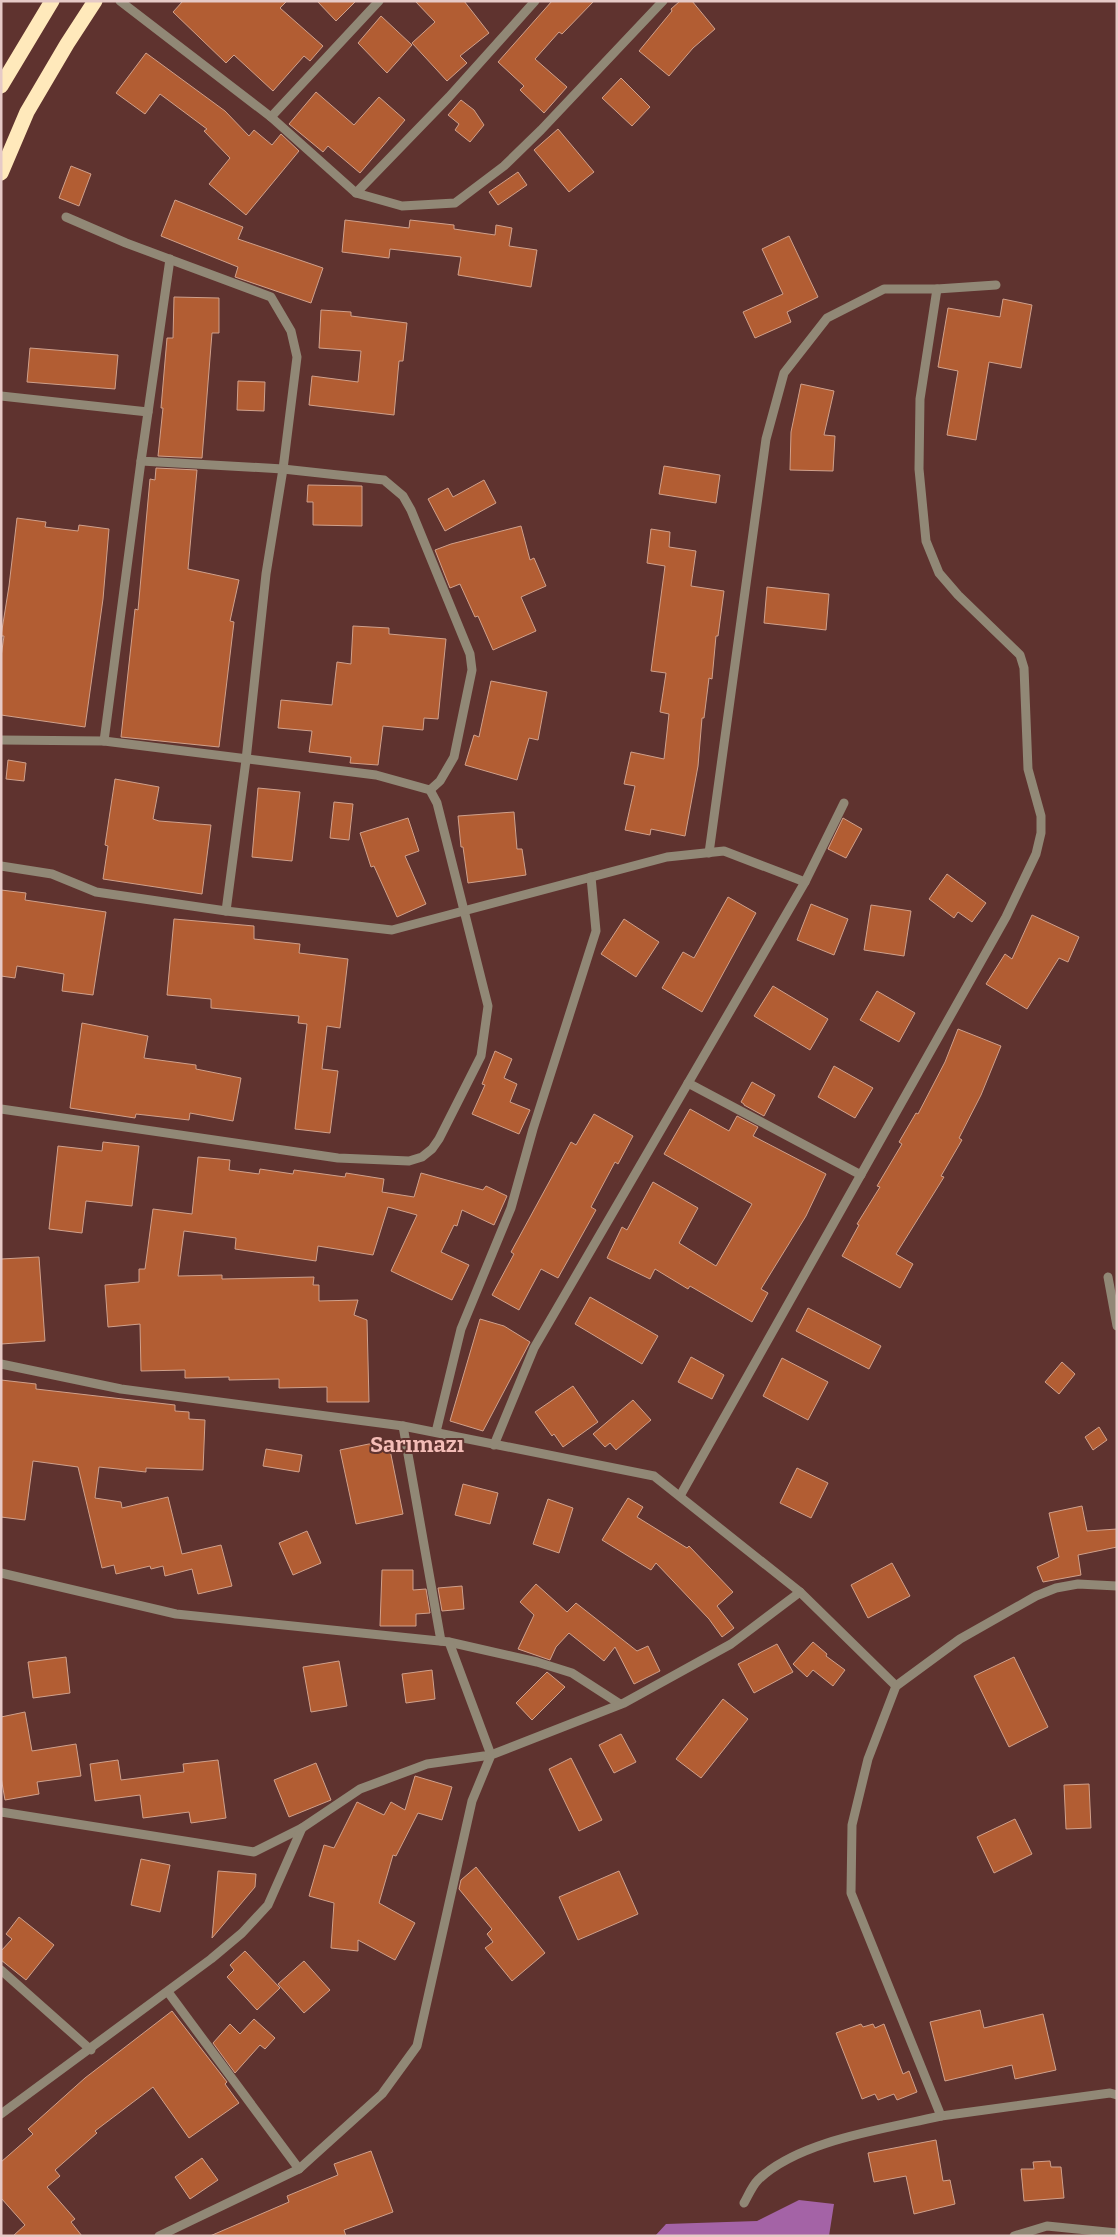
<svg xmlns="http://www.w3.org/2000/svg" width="1118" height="2237" viewBox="0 0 1118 2237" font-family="Bitter,serif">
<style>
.forest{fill:#a463a6}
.building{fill:#b25d33;stroke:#d0a08b}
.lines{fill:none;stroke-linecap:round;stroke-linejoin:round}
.minor{stroke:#918876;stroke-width:9}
.highway{stroke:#ffe9bb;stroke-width:15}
.labels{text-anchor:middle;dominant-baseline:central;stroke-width:4;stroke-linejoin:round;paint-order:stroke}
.district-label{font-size:22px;font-weight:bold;fill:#f4bdb7;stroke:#5f332f}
</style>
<rect width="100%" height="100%" fill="#5f332f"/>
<path class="forest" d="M799,2200L834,2204L829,2236H655L666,2224L757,2221Z"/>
<g class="building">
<path d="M183,1H287L280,8L323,46L310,61L304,56L273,91L234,55L226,63L173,12Z"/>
<path d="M317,1H356L336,21Z"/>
<path d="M415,1H464L489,33L460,56L467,63L447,81L412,43L435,22Z"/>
<path d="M552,1H594L562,34L559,32L535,59L567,87L544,113L520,90L524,86L498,62Z"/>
<path d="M680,1H692L715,29L693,48L669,76L639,51L672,11L671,9Z"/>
<path d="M381,16L412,45L387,73L358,43Z"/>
<path d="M146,53L225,111L249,136L254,130L272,145L281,134L299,151L246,215L209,184L230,158L204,131L207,129L160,94L145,114L116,93Z"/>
<path d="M621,78L650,107L632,126L602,98Z"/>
<path d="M316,92L354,125L379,97L405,120L360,173L328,146L323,152L289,124Z"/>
<path d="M461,100L474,110L484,125L470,142L455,130L459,124L448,115Z"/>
<path d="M558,129L594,172L569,192L534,150Z"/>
<path d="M71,166L91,174L79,206L59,198Z"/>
<path d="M518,172L527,185L498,205L489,192Z"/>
<path d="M175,200L243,227L238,239L323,268L311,303L235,277L238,267L161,236Z"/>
<path d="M345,220L409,228L410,220L454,225V229L495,235L496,225L512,228L509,246L537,250L531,287L458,275L461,257L390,249L389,258L342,252Z"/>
<path d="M789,236L818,297L787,312L791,322L755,338L743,312L783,294L762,249Z"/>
<path d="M174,297L219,298V333H212L202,458L158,456L163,408H161L167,338H173Z"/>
<path d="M1003,299L1032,305L1021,368L989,362L976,440L947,435L958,371L938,367L948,308L1000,317Z"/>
<path d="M321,310L351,312V316L407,323L403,361H399L394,415L309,405L312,376L358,382L361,351L319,348Z"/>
<path d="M30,348L118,355L115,389L27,382Z"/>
<path d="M238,381L265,382L264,411L237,410Z"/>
<path d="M801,384L834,391L824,435L835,436L833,471L790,470L791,432Z"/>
<path d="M664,466L720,475L716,503L659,494Z"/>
<path d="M156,468L197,470L188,569L239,580L230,621L234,622L219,747L121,737L135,609L138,610L150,479L155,480Z"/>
<path d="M484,480L496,503L445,531L428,499L448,488L453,497Z"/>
<path d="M308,485L362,486V526L313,525V502H307Z"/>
<path d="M17,518L46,522L45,527L78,531L79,525L109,529L103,599L85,727L1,715V657L4,636H1L9,586Z"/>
<path d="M521,526L530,560L534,558L546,586L521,597L536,631L493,650L478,616L475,617L460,584L450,588L435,550L451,544Z"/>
<path d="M651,529L670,532L669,547L696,551L691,586L724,591L718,636H716L712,679L709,678L704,718H702L698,766L685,836L651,829L650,835L625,830L635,786L624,784L631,752L664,759L669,714L660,712L666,673L651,671L665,566L647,563Z"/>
<path d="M767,587L829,594L826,630L764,623Z"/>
<path d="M353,626L389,628V634L446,639L438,719L424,718L423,730L383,726L378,765L350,763L351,757L309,752L312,731L278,728L281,700L332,705L337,662L351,664Z"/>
<path d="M491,681L547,692L538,740L529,738L517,780L465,765L474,735L479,737Z"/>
<path d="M8,760L26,763L24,781L6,779Z"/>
<path d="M115,779L159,787L153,819L159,821L211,825L202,894L103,879L108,846L105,845Z"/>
<path d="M258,788L300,792L292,861L252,857Z"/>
<path d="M334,802L353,804L349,840L330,838Z"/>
<path d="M514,812L517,849H522L526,875L468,883L463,847H461L458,816Z"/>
<path d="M408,818L419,851L405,856L426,904L397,917L374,866L371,867L360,833Z"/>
<path d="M843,818L862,829L846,858L828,849Z"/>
<path d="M947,874L986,903L972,922L958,912L954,918L929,899Z"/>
<path d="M1,890L26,893L25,900L106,912L93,995L62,991L64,974L17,966L15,978L1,976Z"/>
<path d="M728,897L756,913L702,1012L662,988L683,952L694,958Z"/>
<path d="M811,904L848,919L834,955L797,940Z"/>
<path d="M871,905L911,911L904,956L864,950Z"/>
<path d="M1032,915L1079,937L1068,962L1059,958L1027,1009L986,984L1005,954L1012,959Z"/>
<path d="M174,919L254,926V939L300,944L299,953L348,959L340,1028L327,1026L322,1069L338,1071L330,1133L295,1129L307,1024L298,1023L299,1016L211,1008V999L167,995Z"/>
<path d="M624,919L659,942L636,977L601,954Z"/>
<path d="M773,986L828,1019L810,1050L754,1016Z"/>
<path d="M877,991L915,1013L899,1042L860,1020Z"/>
<path d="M82,1023L148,1036L144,1058L196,1065V1069L241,1078L233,1121L190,1113L189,1120L136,1114L135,1118L70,1108Z"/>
<path d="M958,1029L1001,1046L981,1095L959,1138L962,1140L941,1176L944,1177L896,1254L913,1264L900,1288L842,1256L859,1225L857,1224L880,1187L877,1186L902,1144L899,1142L916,1113L918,1114L945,1062Z"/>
<path d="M495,1051L512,1059L504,1078L517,1084L510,1102L530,1110L519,1134L472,1114L485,1085L482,1084Z"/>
<path d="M834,1066L873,1088L855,1118L818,1097Z"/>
<path d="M752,1082L775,1095L764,1116L744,1105V1104L741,1102Z"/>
<path d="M690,1109L729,1131L737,1116L758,1127L753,1136L826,1174L806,1216L761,1289L768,1293L752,1322L690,1286L688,1289L655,1269L650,1279L607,1258L622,1227L627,1230L653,1182L698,1208L679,1243L716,1266L752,1204L664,1154Z"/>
<path d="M594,1114L633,1136L618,1164L615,1162L591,1207L596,1210L558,1278L541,1269L519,1310L492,1295L514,1254L511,1252L571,1142L576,1145Z"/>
<path d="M103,1142L139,1146L132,1206L86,1201L82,1233L49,1229L58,1146L102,1151Z"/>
<path d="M198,1157L230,1160L229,1170L259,1174L260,1169L293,1174L294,1170L345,1177L346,1173L384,1179L382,1192L414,1197L421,1173L483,1190L486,1186L507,1196L494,1225L462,1210L457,1226L454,1225L441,1252L469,1265L452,1300L391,1271L417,1215L388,1207L373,1255L318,1246L316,1261L235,1249L236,1238L184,1231L178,1276L222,1275V1279L314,1277L313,1285H319V1301L358,1300L354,1315L367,1320L369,1402H327V1387L279,1388V1379L229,1380V1377L185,1378V1370L141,1371L140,1324L108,1327L105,1285L139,1282V1269H145L153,1209L192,1214Z"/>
<path d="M39,1257L45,1341L1,1344V1259Z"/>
<path d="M590,1297L658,1336L642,1364L575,1324Z"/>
<path d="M808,1308L881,1346L869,1369L796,1331Z"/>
<path d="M480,1319L504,1326L530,1342L483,1431L450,1421Z"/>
<path d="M691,1357L724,1375L712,1399L678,1382Z"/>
<path d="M782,1358L828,1382L808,1420L763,1396Z"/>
<path d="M1062,1362L1075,1374L1059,1394L1045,1382Z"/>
<path d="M1,1380L36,1384V1389L175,1405V1411L189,1412V1419L205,1420L203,1470L146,1468V1472L99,1467L95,1498L121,1502L122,1508L168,1497L182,1554L221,1545L232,1586L198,1594L192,1569L165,1576L163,1566L151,1569L150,1566L116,1574L114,1565L102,1568L78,1467L33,1461L25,1520L1,1517Z"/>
<path d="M573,1386L598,1422L563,1447L554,1434L552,1436L535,1412Z"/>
<path d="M633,1400L651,1420L616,1450L610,1443L605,1447L593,1434Z"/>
<path d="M1099,1427L1107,1440L1093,1450L1085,1437Z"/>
<path d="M388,1440L403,1514L356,1524L340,1450Z"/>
<path d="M266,1449L302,1455L299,1472L263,1466Z"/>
<path d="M797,1468L828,1483L811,1518L780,1503Z"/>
<path d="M463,1484L498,1493L490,1524L455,1515Z"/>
<path d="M628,1498L643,1507L637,1517L687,1548L689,1546L733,1592L717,1606L734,1628L722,1637L709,1619L656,1563L651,1570L602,1540Z"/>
<path d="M548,1499L573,1508L559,1553L533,1544Z"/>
<path d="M1082,1506L1087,1531L1117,1529V1547L1078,1555L1081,1575L1043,1582L1037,1567L1059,1557L1049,1513Z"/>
<path d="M307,1531L321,1563L293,1575L279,1543Z"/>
<path d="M892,1563L910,1596L868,1618L851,1585Z"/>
<path d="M382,1570H413V1590L426,1589L430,1613L416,1614V1626H380Z"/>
<path d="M536,1584L567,1612L576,1603L637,1651L648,1646L660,1671L634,1684L615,1647L604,1661L569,1633L556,1647L550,1660L518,1649L534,1615L520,1602Z"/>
<path d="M462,1586L464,1609L442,1611L438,1588Z"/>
<path d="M813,1642L827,1654L826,1656L845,1670L833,1686L813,1670L807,1677L793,1664Z"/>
<path d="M777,1644L793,1672L754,1693L738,1664Z"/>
<path d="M66,1657L70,1693L33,1698L28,1662Z"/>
<path d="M1014,1657L1048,1727L1009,1747L974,1676Z"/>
<path d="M339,1661L347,1706L311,1712L303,1667Z"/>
<path d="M432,1670L435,1699L406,1703L402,1674Z"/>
<path d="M547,1672L565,1687L532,1720L516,1703Z"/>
<path d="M723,1699L748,1719L701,1778L676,1759Z"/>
<path d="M25,1712L32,1751L76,1744L81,1776L37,1782L39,1794L5,1800L1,1777V1717Z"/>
<path d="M621,1734L636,1762L614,1773L599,1745Z"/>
<path d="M571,1758L602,1820L579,1831L549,1769Z"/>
<path d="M118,1760L121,1780L184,1772L183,1764L218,1760L226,1818L191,1823L189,1812L143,1818L140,1795L95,1801L90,1764Z"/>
<path d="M316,1763L331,1800L289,1817L274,1780Z"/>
<path d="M415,1776L452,1787L442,1820L418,1813L396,1856L393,1855L379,1903L415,1923L395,1960L358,1940V1951L331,1948L334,1903L309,1896L324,1845L334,1848L357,1802L384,1815L391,1802L405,1810Z"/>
<path d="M1089,1784L1091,1828L1066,1829L1064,1785Z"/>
<path d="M1015,1819L1032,1854L994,1873L977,1837Z"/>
<path d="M141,1859L170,1865L160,1912L131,1905Z"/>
<path d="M476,1867L545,1953L512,1981L485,1948L493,1942L487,1934L492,1929L459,1889L461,1880Z"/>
<path d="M218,1871L256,1874L255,1887L212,1938Z"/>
<path d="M619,1871L638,1914L578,1940L559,1897Z"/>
<path d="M19,1917L54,1945L26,1980L1,1960V1951L12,1939L6,1934Z"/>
<path d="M245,1951L280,1988L257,2010L227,1977L234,1970L230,1965Z"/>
<path d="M304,1961L330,1990L304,2013L278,1984Z"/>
<path d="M980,2010L984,2028L1043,2014L1056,2070L1015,2079L1012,2065L945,2081L930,2022Z"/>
<path d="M172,2011L227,2082L225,2084L239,2103L189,2138L153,2087L95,2131L97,2133L55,2170L60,2176L47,2187L75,2219L71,2222L82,2236H13L25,2225L1,2198V2162L33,2134L28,2129L85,2078Z"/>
<path d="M254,2019L275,2038L265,2049L260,2045L235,2073L213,2043L230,2024L240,2034Z"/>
<path d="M861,2024L863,2027L873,2024L875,2028L884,2024L903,2074L909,2071L917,2092L897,2100L894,2094L878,2100L875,2094L862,2099L836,2033Z"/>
<path d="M936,2140L943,2181L950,2180L955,2204L914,2214L906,2176L874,2182L868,2153Z"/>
<path d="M371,2151L393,2212L344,2230L346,2236H210L289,2202L287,2196L338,2175L334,2164Z"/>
<path d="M202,2158L218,2180L190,2199L175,2177Z"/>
<path d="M1050,2161L1051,2167H1061L1064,2198L1024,2201L1021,2169H1034L1033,2162Z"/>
</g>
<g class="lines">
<g class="minor">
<path d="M120,1L271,117L356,193L402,206L455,203L504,166L541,130L663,1"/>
<path d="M271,117L379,1"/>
<path d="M356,193L449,97L535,1"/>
<path d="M66,217L126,243L271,297L291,331L297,357L283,469L266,574L246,760L226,911"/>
<path d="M170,259L141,461L283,469L384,480L403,496L411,510L470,654L472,670L454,757L440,781L430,790"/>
<path d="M1,396L148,412"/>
<path d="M1,740L104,741L376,775L430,790L437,803L488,1006L481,1056L439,1139L432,1149L422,1157L409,1161L338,1158L1,1109"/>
<path d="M104,741L141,461"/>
<path d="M709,853L766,439L784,373L827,318L884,289H937L996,285"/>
<path d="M1,866L52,874L96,892L226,911L392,930L667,857L724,851L805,882"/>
<path d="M688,1083L861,1175"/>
<path d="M1108,1277L1117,1326"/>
<path d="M1,1364L121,1389L403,1426L654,1476L800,1592L896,1686"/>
<path d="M403,1426L441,1641"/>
<path d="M436,1432L461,1329L511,1208L533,1129L596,931L591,877"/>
<path d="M494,1445L534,1348L805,882L844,803"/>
<path d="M680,1496L1006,917L1036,854L1041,833V816L1028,769L1024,668L1020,655L958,595L939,573L926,541L919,469L920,399L937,289"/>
<path d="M1,1573L176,1614L449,1642L537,1662L572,1673L620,1704"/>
<path d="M1117,1586L1078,1584L1056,1588L1036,1596L960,1639L896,1686L868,1759L852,1825L851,1893L941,2116L1110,2093L1117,2095"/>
<path d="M1,1812L254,1852L302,1828L360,1789L427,1764L491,1755L449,1642"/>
<path d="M1,1970L91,2050"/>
<path d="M168,1992L299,2169"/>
<path d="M1,2114L211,1959L242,1933L268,1905L302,1828"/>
<path d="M744,2203C748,2196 752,2186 758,2180C799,2140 885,2129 941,2116"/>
<path d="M159,2236L299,2169L382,2094L417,2046L472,1801L491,1755L624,1703L731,1644L800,1592"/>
<path d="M1014,2236L1047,2226L1117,2233"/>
</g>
<g class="highway">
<path d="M1,86L52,1"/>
<path d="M1,173L27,112L67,44L95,1"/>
</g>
</g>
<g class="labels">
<g class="district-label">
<text x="417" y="1444">Sarımazı</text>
</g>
</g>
<rect width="1118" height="2237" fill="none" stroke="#e6cac7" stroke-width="5"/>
</svg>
